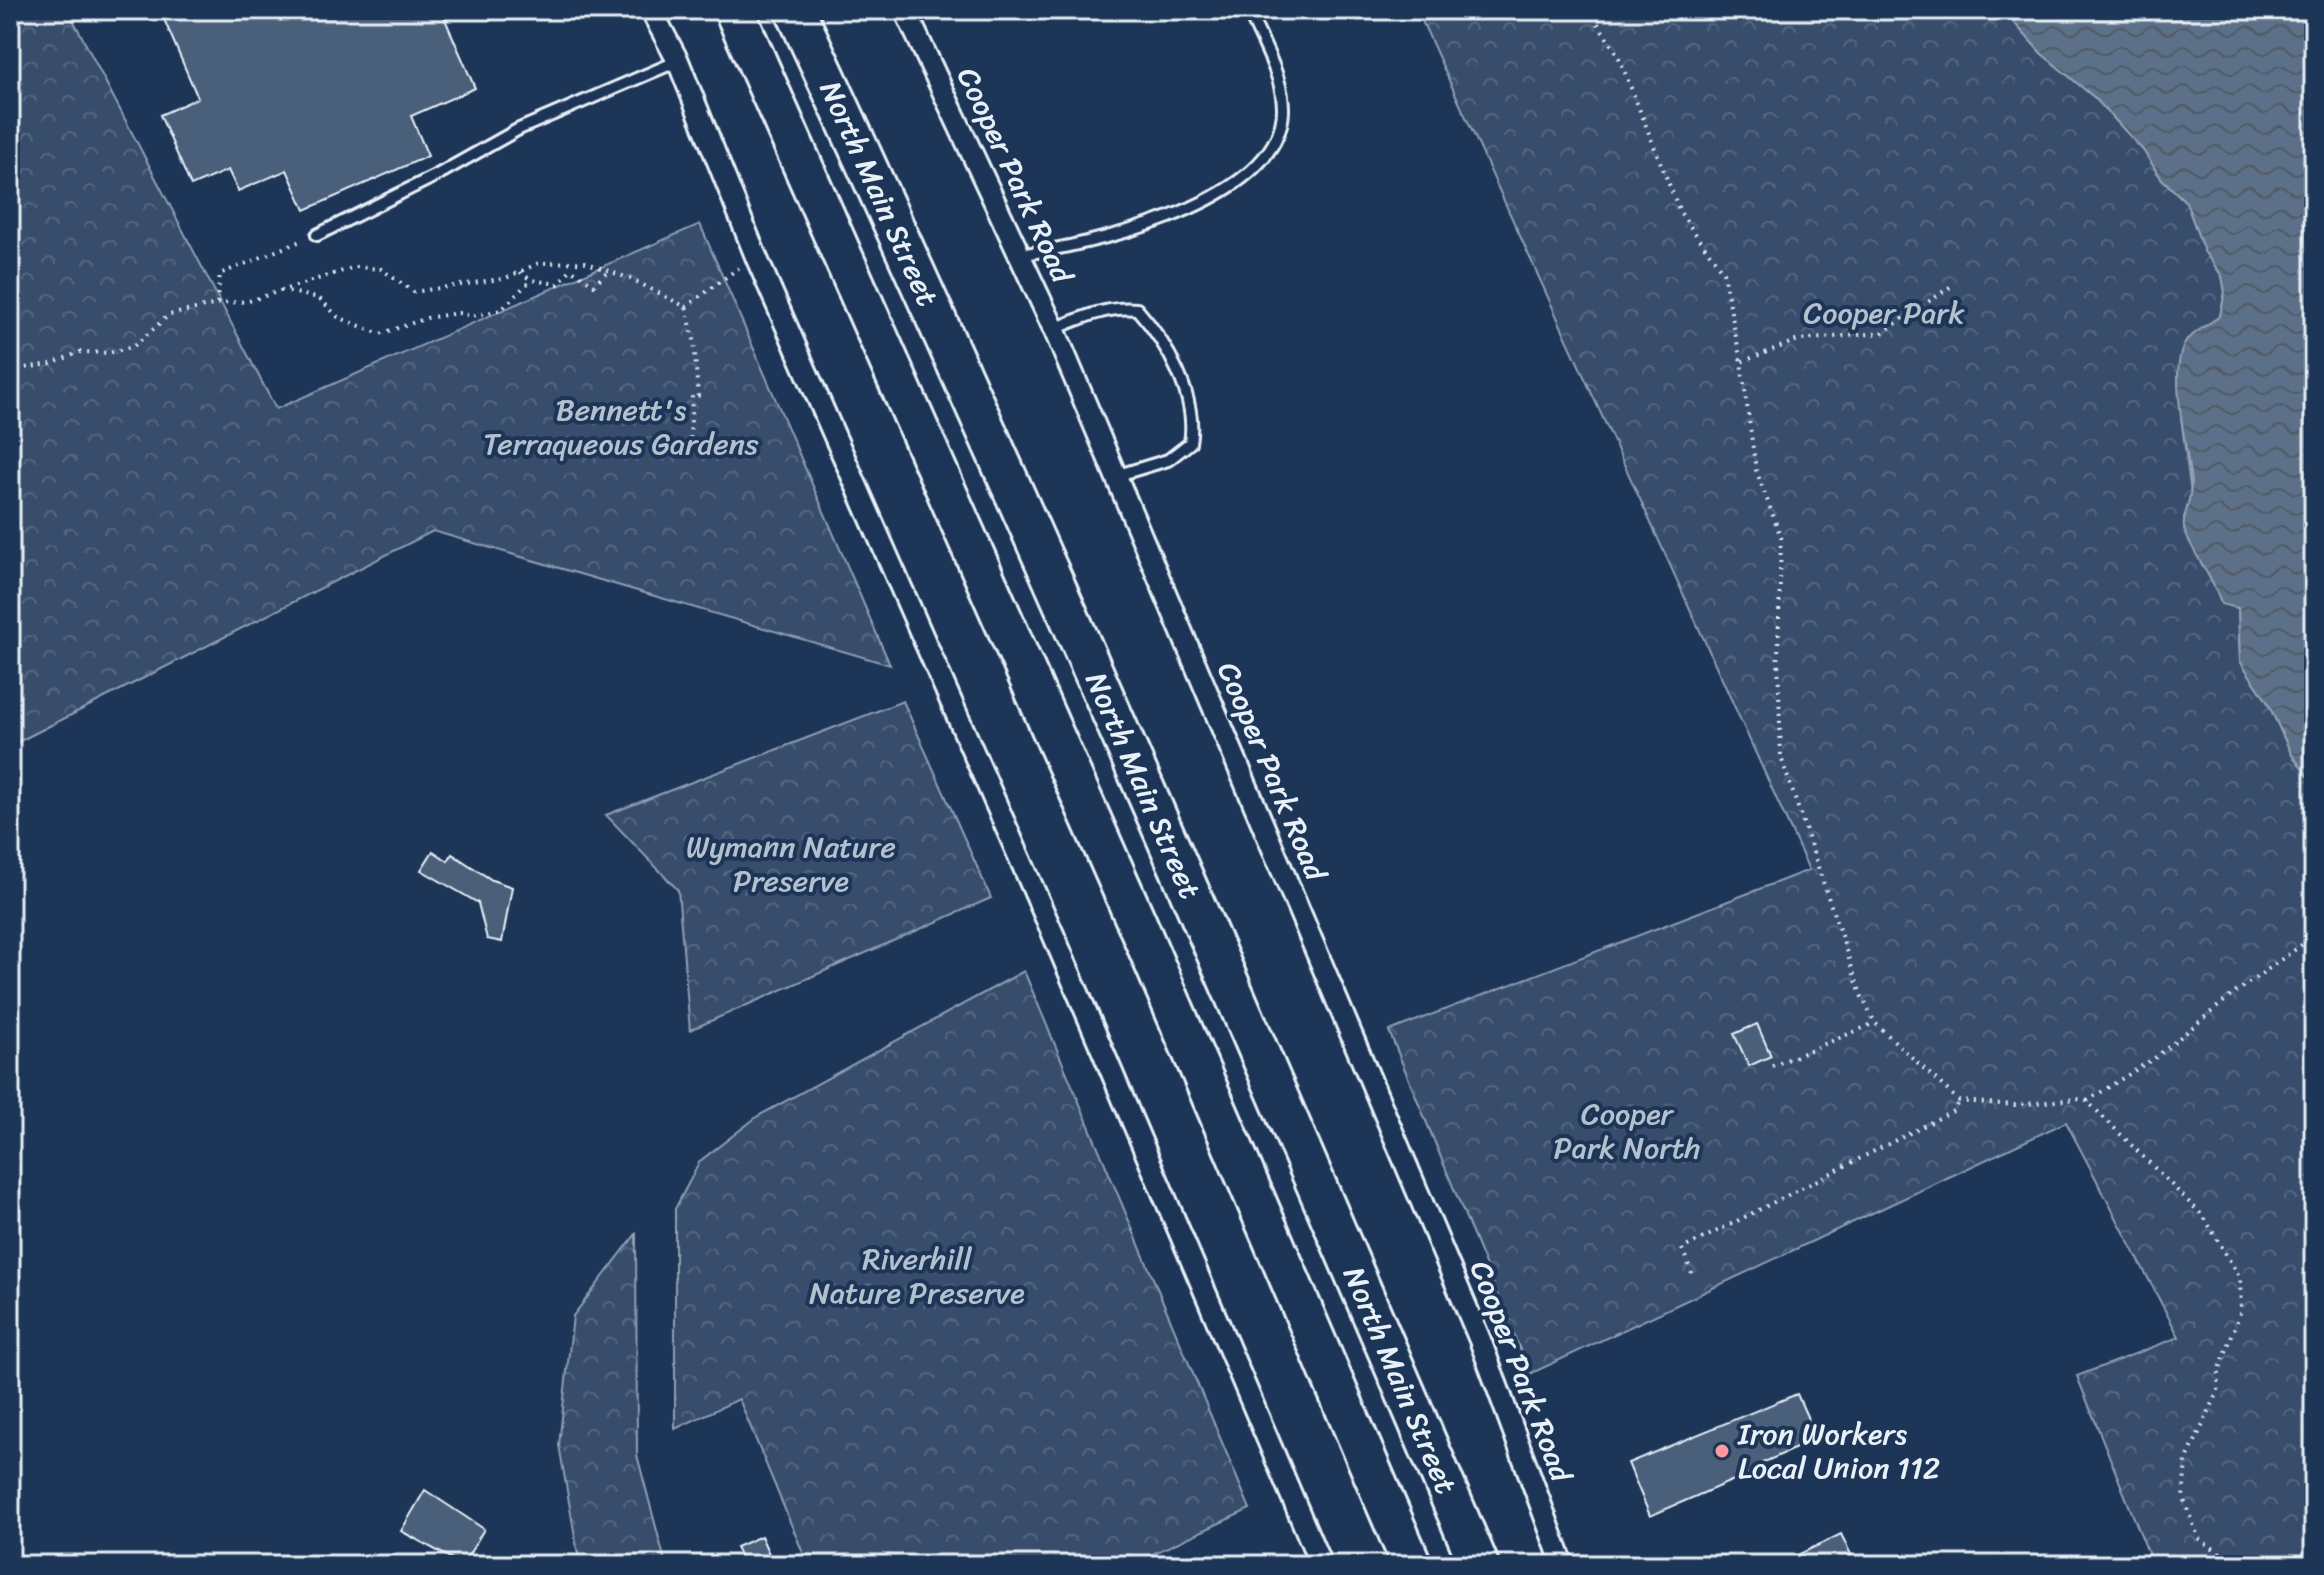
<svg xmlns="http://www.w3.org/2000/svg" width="2324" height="1575" viewBox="0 0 2324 1575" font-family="Sriracha,sans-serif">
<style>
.forest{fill:url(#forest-crowns);stroke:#909fb2;stroke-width:2}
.water{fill:url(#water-waves);stroke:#95a4b5;stroke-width:2}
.building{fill:#495e7a;stroke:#e8f1f8;stroke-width:2}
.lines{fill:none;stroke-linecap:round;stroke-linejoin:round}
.lane-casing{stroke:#e8f1f8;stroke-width:16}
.street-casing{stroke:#e8f1f8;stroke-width:26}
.highway-casing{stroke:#e8f1f8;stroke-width:44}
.path{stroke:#e8f1f8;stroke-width:4;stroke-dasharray:2 6;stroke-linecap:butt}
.lane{stroke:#1d3557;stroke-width:10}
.street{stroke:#1d3557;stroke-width:20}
.highway{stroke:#1d3557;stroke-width:38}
.poi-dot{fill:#ff9aa2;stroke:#1d3557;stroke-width:3}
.labels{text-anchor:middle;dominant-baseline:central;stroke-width:8;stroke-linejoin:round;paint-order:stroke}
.street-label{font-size:30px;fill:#e8f1f8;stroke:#1d3557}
.park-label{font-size:30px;fill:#b3c0ce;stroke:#1d3557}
.poi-label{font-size:30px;fill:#e8f1f8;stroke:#1d3557;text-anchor:start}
</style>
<defs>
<pattern id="forest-crowns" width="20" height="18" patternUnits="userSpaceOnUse" patternTransform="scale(2)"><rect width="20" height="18" fill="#374d6c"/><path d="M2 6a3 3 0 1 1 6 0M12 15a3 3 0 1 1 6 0" fill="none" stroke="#546782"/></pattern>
<pattern id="water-waves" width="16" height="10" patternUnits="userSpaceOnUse" patternTransform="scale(2)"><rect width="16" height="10" fill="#5d7089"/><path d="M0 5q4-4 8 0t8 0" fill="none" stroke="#505a66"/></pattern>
</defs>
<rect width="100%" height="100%" fill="#1d3557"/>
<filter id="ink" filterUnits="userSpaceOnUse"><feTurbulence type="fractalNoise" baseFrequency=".0125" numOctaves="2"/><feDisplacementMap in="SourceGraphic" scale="16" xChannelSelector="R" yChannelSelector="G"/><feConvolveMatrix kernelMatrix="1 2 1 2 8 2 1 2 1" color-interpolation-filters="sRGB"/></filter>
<g filter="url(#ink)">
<g class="forest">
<path d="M10,10H68L276,409L700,224L890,665L433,531L10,746Z"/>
<path d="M1417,10H1995L2011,19L2041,53L2095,98L2143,150L2161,178L2186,202L2204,251L2222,276L2225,292L2220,316L2187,339L2181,417L2192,502L2184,517V529L2213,579L2221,603L2238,608L2240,661L2267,701L2291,753L2314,785V1565H2153L2077,1376L2179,1337L2066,1122L1530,1374L1389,1031L1809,870Z"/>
<path d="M903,701L991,898L690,1030L678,890L606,815Z"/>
<path d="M1024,971L1250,1509L1129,1565H808L739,1399L675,1429V1209L700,1161L758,1116Z"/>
<path d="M636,1234L637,1455L666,1565H580L559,1445L573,1316Z"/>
</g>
<path class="water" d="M1995,10H2314V785L2291,753L2267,701L2240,661L2238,608L2221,604C2213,577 2195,557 2185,532C2180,519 2192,500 2191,484C2189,451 2164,363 2189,338C2198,330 2210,323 2220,316L2225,292L2222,276L2204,251L2186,202L2161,178L2143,150L2095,98L2041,53L2011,19Z"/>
<g class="building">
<path d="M160,10H441L475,88L411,116L428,156L305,210L287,170L238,191L228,170L191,186L160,115L198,98Z"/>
<path d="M433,851L448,861L452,854L492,880L512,887L502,942L487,939L478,903L421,870Z"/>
<path d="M1757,1024L1771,1056L1749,1066L1734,1034Z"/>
<path d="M1797,1394L1817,1439L1762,1463L1764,1467L1650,1516L1628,1463Z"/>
<path d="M425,1490L484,1529L463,1565L401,1531Z"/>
<path d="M1841,1534L1856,1565H1777Z"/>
<path d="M761,1536L774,1565H745L736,1547Z"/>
</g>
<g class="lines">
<g class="lane-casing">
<g id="lane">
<path d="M317,235L437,175L519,129L678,61"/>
<path d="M1018,255C1091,245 1260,207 1281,125C1291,88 1262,43 1248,10"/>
<path d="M1054,329C1081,318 1107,306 1137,309C1167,343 1198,397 1190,443L1168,460L1115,476"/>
<path d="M1717,1565L1723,1563"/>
</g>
</g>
<g class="street-casing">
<g id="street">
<path d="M651,10L678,61L757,259L1053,934L1321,1565"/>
<path d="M905,10L1054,329L1480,1340L1563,1565"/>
</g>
</g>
<g class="highway-casing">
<g id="highway">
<path d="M734,10L1137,923L1412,1565"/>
<path id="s1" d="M795,10C1033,524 1257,1044 1479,1565"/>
</g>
</g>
<g class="path">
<path d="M1589,10L1618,55L1680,212L1723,272L1741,362"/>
<path d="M520,272L531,280L558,284L571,269L594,285L608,271"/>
<path d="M1950,287L1882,333L1798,340L1741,362L1756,470L1781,537L1778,658L1781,757L1861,995L1875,1023L1959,1101L2015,1105L2077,1099L2087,1101L2204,1217L2240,1278L2241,1310L2219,1371L2218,1392L2186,1461L2183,1498L2199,1539L2239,1565"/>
<path d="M281,290L319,298L338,317L380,334L427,318L458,313L473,316L501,310L531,280"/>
<path d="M217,303L220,274L303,240"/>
<path d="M686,307L741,266"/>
<path d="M10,370L51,364L80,352L109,353L134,346L169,315L217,304L249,301L355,267L381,269L414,292L506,278L539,263L585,262L633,280L686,307L694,340L698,396H692L690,443"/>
<path d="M10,401L17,426L10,440"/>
<path d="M1772,1066L1875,1023"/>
<path d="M2087,1101L2156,1057L2232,995L2314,936"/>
<path d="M1692,1273L1682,1249L1953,1111L1959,1101"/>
</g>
<use href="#lane" class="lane"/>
<use href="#street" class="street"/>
<use href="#highway" class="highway"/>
</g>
</g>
<circle class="poi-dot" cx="1722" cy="1451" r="8"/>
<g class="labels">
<g class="street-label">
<text transform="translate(1015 175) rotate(65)">Cooper Park Road</text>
<text stroke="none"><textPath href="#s1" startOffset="202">North Main Street</textPath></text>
<text transform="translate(1272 771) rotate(67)">Cooper Park Road</text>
<text stroke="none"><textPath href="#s1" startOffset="850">North Main Street</textPath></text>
<text transform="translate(1521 1371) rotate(69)">Cooper Park Road</text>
<text stroke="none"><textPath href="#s1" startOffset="1498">North Main Street</textPath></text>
</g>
<g class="park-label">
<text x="1884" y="313">Cooper Park</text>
<text x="621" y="410">Bennett's<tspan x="621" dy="34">Terraqueous Gardens</tspan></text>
<text x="791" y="847">Wymann Nature<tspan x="791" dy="34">Preserve</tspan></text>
<text x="1627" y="1114">Cooper<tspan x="1627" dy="34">Park North</tspan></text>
<text x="917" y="1259">Riverhill<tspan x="917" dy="34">Nature Preserve</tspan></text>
</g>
<g class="poi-label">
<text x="1738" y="1434">Iron Workers<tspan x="1738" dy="34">Local Union 112</tspan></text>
</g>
</g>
<rect width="2324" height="1575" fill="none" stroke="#1d3557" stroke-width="40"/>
<rect x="20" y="20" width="2284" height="1535" fill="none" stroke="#e8f1f8" stroke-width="3" filter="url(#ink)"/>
</svg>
